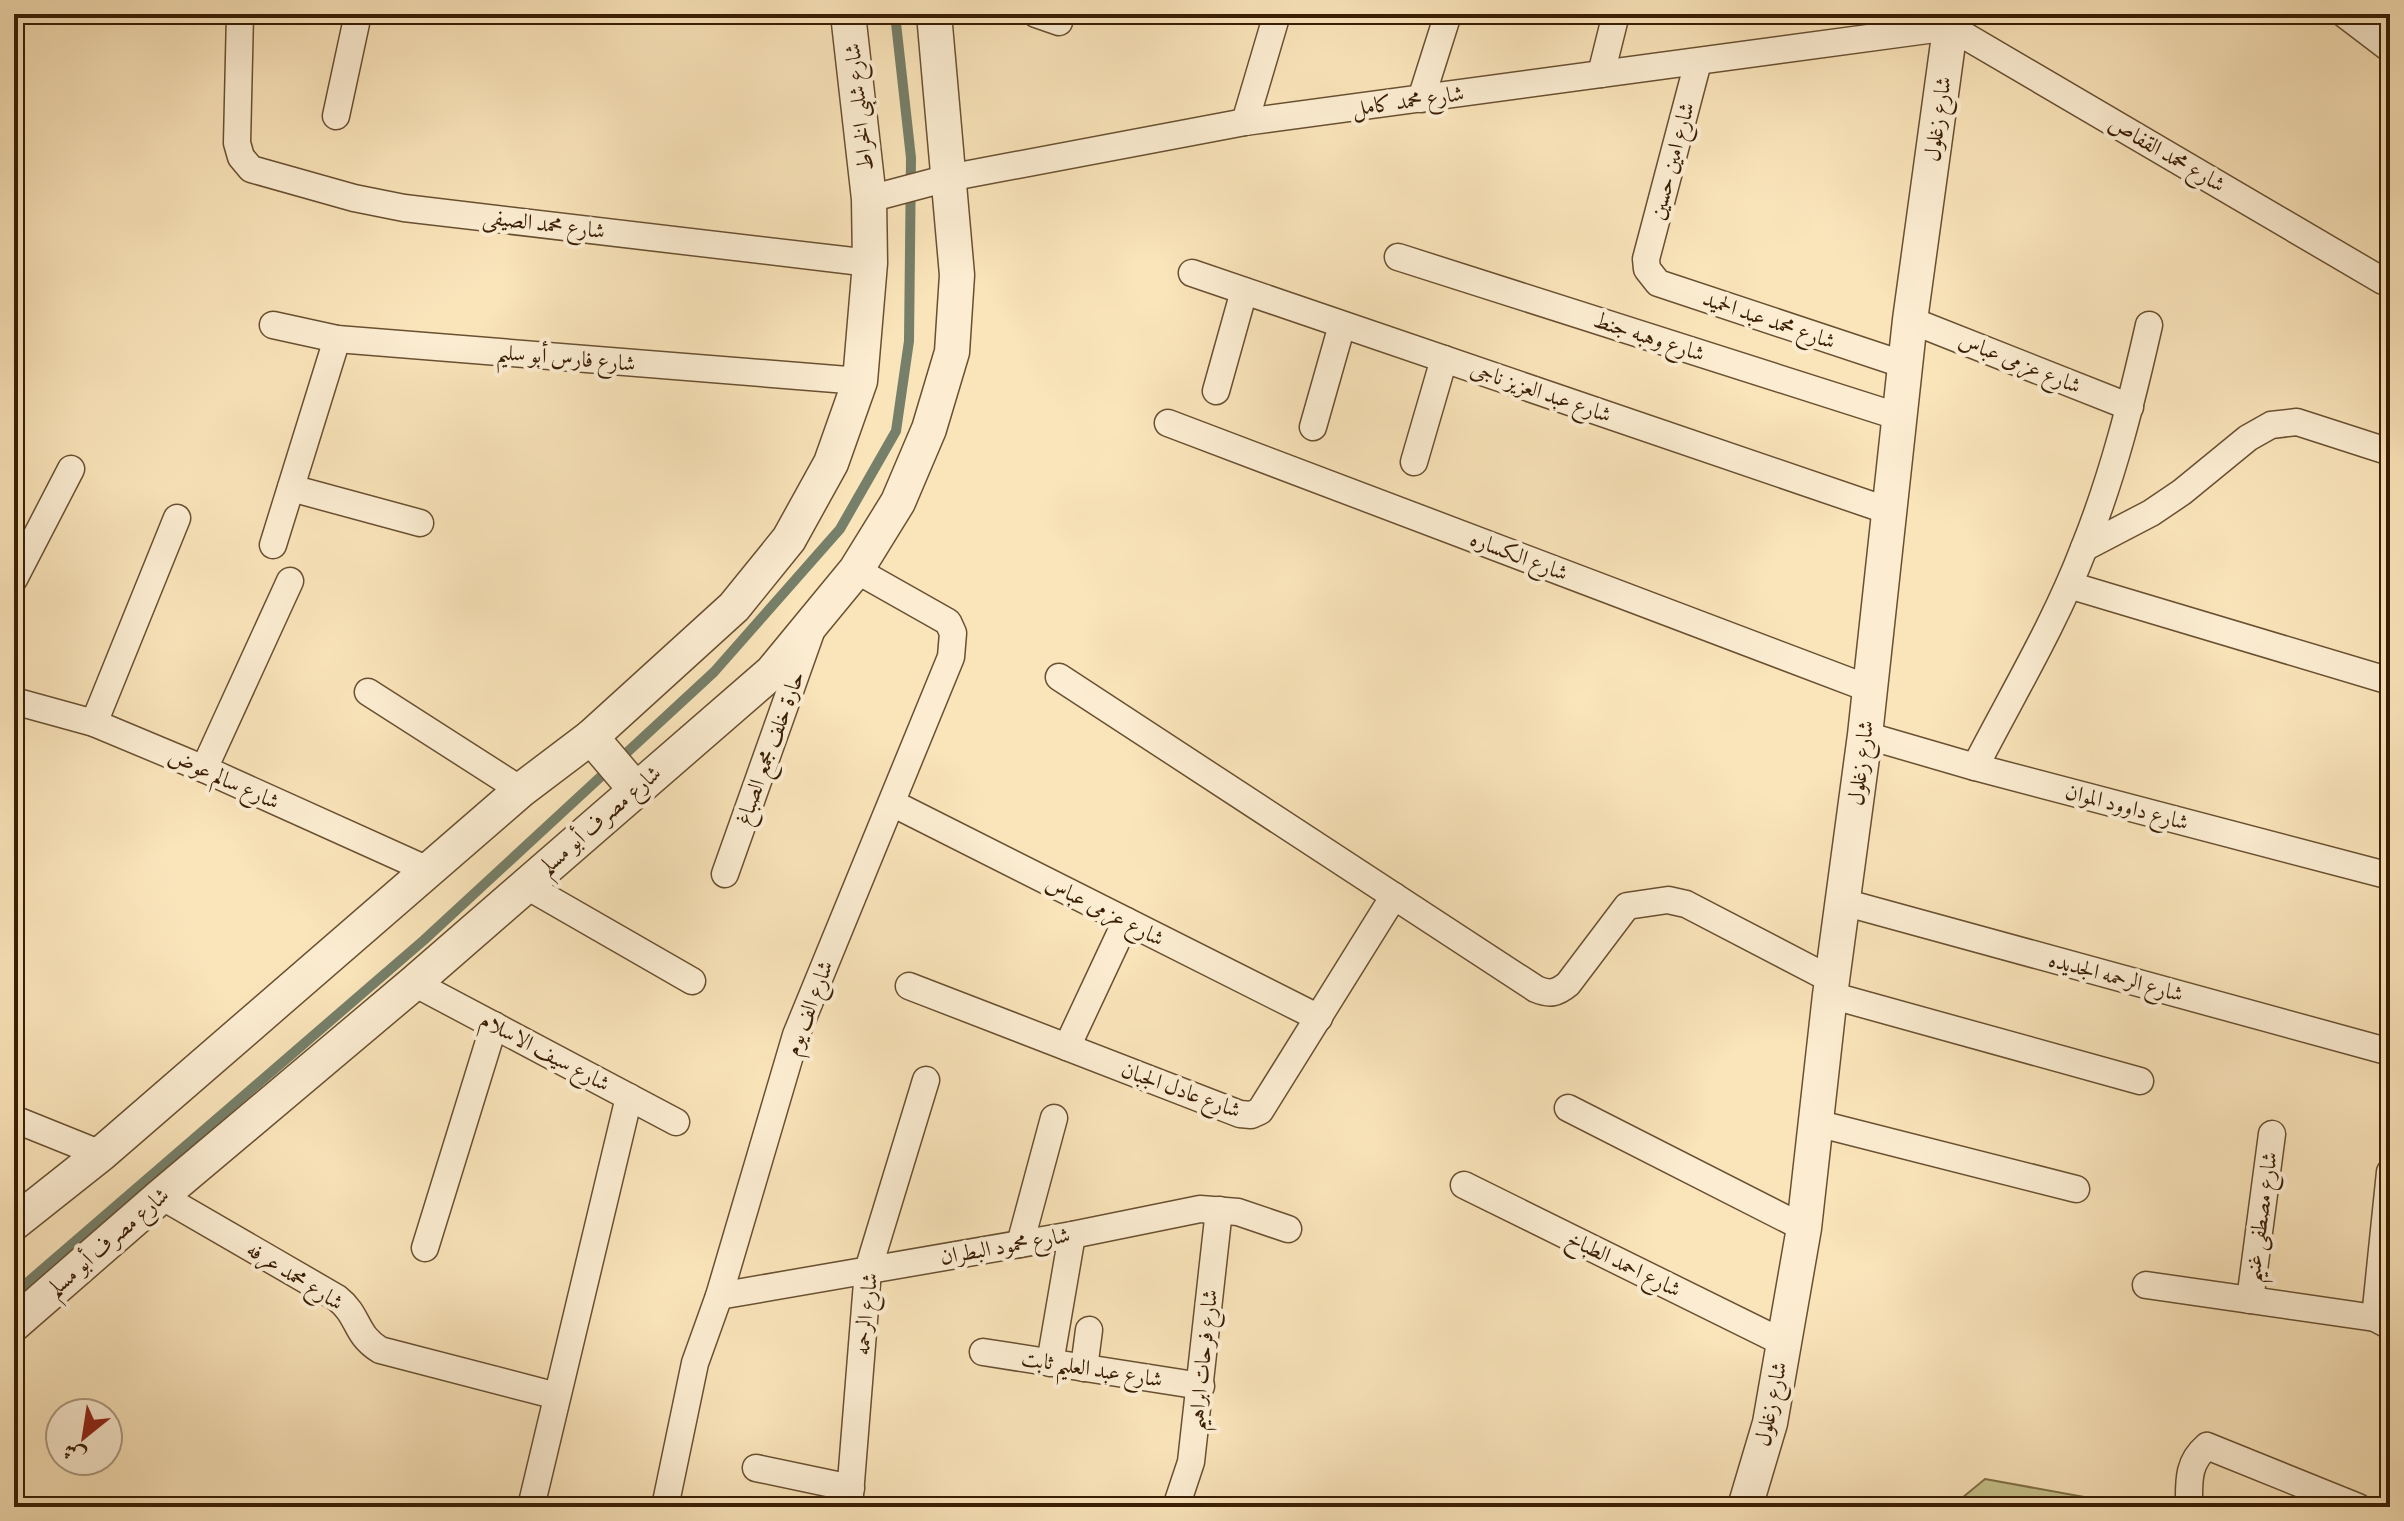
<svg xmlns="http://www.w3.org/2000/svg" width="2404" height="1521" viewBox="0 0 2404 1521" font-family="Alegreya,Amiri,serif">
<style>
.green{fill:#c6c28b;stroke:#807047;stroke-width:2}
.lines{fill:none;stroke-linecap:round;stroke-linejoin:round}
.stream{stroke:#767f69;stroke-width:10}
.minor-casing{stroke:#695031;stroke-width:29}
.tertiary-casing{stroke:#695031;stroke-width:37}
.minor{stroke:#fcedd2;stroke-width:26}
.tertiary{stroke:#fcedd2;stroke-width:34}
.labels{text-anchor:middle;dominant-baseline:central;stroke-width:8;stroke-linejoin:round;paint-order:stroke}
.street-label{font-size:22px;fill:#391e03;stroke:#fcedd2}
</style>
<rect width="100%" height="100%" fill="#fae4ba"/>
<filter id="stains"><feTurbulence type="fractalNoise" baseFrequency=".0025" numOctaves="4"/><feColorMatrix values="0 0 0 0 .2 0 0 0 0 .09 0 0 0 0 .02 0 0 0 .5 -.17"/></filter>
<radialGradient id="worn" r=".72"><stop offset=".6" stop-color="#630" stop-opacity="0"/><stop offset="1" stop-color="#630" stop-opacity=".3"/></radialGradient>
<path class="green" d="M1985,1479L2090,1498L2087,1507H1951Z"/>
<g class="lines">
<path class="stream" d="M14,1294L424,940L714,672L840,529L896,431L909,341L911,158L895,14"/>
<g class="minor-casing">
<g id="minor">
<path d="M240,14L237,143L241,157L251,169L354,198L404,208L870,263"/>
<path d="M1036,14L1059,22"/>
<path d="M2344,14L2390,49"/>
<path d="M1698,62L1646,259L1647,269L1658,283L1905,365"/>
<path d="M1601,74L1616,14"/>
<path d="M1421,99L1448,14"/>
<path d="M336,116L358,14"/>
<path d="M1245,122L1277,14"/>
<path d="M869,199L948,178L1245,122L1950,27L2383,281"/>
<path d="M1398,257L1900,417"/>
<path d="M1192,273L1889,511"/>
<path d="M1910,320L2130,407"/>
<path d="M273,325L337,339L860,381"/>
<path d="M1216,391L1244,291"/>
<path d="M1168,423L1870,689"/>
<path d="M1313,427L1342,325"/>
<path d="M1414,462L1444,359"/>
<path d="M291,488L420,523"/>
<path d="M273,545L337,339"/>
<path d="M2084,548L2151,513L2182,492L2248,438L2271,425L2297,422L2390,452"/>
<path d="M14,579L71,469"/>
<path d="M2069,585L2390,681"/>
<path d="M1059,677L1536,989C1550,995 1557,993 1568,984L1627,906L1668,900L1686,904L1832,980"/>
<path d="M368,692L521,790"/>
<path d="M14,701L94,723L204,769L428,870"/>
<path d="M94,723L177,518"/>
<path d="M1865,735L1975,767L2390,876"/>
<path d="M1975,767C2012,695 2055,624 2084,548C2113,476 2132,400 2149,325"/>
<path d="M204,769L290,581"/>
<path d="M892,803L1319,1018"/>
<path d="M725,874L811,632"/>
<path d="M525,885L692,981"/>
<path d="M1843,902L2390,1052"/>
<path d="M414,983L676,1122"/>
<path d="M909,986L1240,1114L1251,1115L1260,1111L1394,896"/>
<path d="M1830,995L2140,1081"/>
<path d="M1067,1047L1126,921"/>
<path d="M1568,1108L1804,1228"/>
<path d="M14,1119L101,1154"/>
<path d="M1816,1123L2076,1189"/>
<path d="M1464,1185L1784,1343"/>
<path d="M161,1196L337,1298C360,1316 354,1334 380,1350L557,1396"/>
<path d="M1020,1244L1054,1118"/>
<path d="M425,1248L494,1025"/>
<path d="M2146,1285L2375,1318L2390,1326"/>
<path d="M719,1296L1072,1235L1200,1209L1238,1212L1288,1229"/>
<path d="M2250,1300L2272,1134"/>
<path d="M2375,1318L2390,1172"/>
<path d="M983,1352L1201,1386"/>
<path d="M1050,1363L1072,1235"/>
<path d="M1084,1368L1089,1330"/>
<path d="M756,1468L851,1488"/>
<path d="M531,1507L629,1097"/>
<path d="M665,1507L695,1363L719,1296L796,1035L951,657L953,633L948,622L856,570"/>
<path d="M849,1507L868,1270L926,1080"/>
<path d="M1176,1507L1191,1462L1219,1210"/>
<path d="M2189,1507C2189,1482 2187,1463 2207,1446L2358,1507"/>
</g>
</g>
<g class="tertiary-casing">
<g id="tertiary">
<path d="M591,737L636,790"/>
<path d="M14,1223L101,1154L521,790L591,737L734,607L789,539L831,463L860,381L870,263L869,199L848,14"/>
<path d="M14,1324L161,1196L414,983L772,672L856,570L898,502L929,429L952,352L957,275L934,14"/>
<path d="M1745,1507L1770,1423L1804,1228L1830,995L1865,735L1910,320L1952,14"/>
</g>
</g>
<use href="#minor" class="minor"/>
<use href="#tertiary" class="tertiary"/>
</g>
<g class="labels">
<g class="street-label">
<text transform="translate(1408 101) rotate(-8)">شارع محمد كامل</text>
<text transform="translate(859 107) rotate(-96)">شارع شلبى الخراط</text>
<text transform="translate(1938 119) rotate(-82)">شارع زغلول</text>
<text transform="translate(2167 154) rotate(30)">شارع محمد القفاص</text>
<text transform="translate(1672 161) rotate(-75)">شارع امين حسين</text>
<text transform="translate(544 224) rotate(7)">شارع محمد الصيفى</text>
<text transform="translate(1769 320) rotate(19)">شارع محمد عبد الحميد</text>
<text transform="translate(1649 337) rotate(18)">شارع وهبه جنط</text>
<text transform="translate(566 358) rotate(5)">شارع فارس أبو سليم</text>
<text transform="translate(2020 363) rotate(22)">شارع عزمى عباس</text>
<text transform="translate(1541 392) rotate(19)">شارع عبد العزيز ناجى</text>
<text transform="translate(1519 556) rotate(21)">شارع الكساره</text>
<text transform="translate(770 748) rotate(-70)">حارة خلف مجمع الصباغ</text>
<text transform="translate(1861 763) rotate(-83)">شارع زغلول</text>
<text transform="translate(224 779) rotate(24)">شارع سالم عوض</text>
<text transform="translate(2127 807) rotate(15)">شارع داوود الموان</text>
<text transform="translate(600 820) rotate(-41)">شارع مصرف أبو مسلم</text>
<text transform="translate(1105 911) rotate(27)">شارع عزمى عباس</text>
<text transform="translate(2116 977) rotate(15)">شارع الرحمه الجديده</text>
<text transform="translate(809 1008) rotate(-69)">شارع الف يوم</text>
<text transform="translate(545 1052) rotate(28)">شارع سيف الاسلام</text>
<text transform="translate(1181 1090) rotate(20)">شارع عادل الجبان</text>
<text transform="translate(2261 1217) rotate(-82)">شارع مصطفى غنيم</text>
<text transform="translate(108 1242) rotate(-41)">شارع مصرف أبو مسلم</text>
<text transform="translate(1005 1246) rotate(-10)">شارع محمود البطران</text>
<text transform="translate(1624 1264) rotate(26)">شارع احمد الطباخ</text>
<text transform="translate(295 1276) rotate(32)">شارع محمد عرفه</text>
<text transform="translate(866 1314) rotate(-84)">شارع الرحمه</text>
<text transform="translate(1203 1360) rotate(-84)">شارع فرحات ابراهيم</text>
<text transform="translate(1092 1369) rotate(9)">شارع عبد العليم ثابت</text>
<text transform="translate(1771 1404) rotate(-78)">شارع زغلول</text>
</g>
</g>
<rect width="2404" height="1521" fill="none" stroke="#fae4ba" stroke-width="48"/>
<rect x="16" y="16" width="2372" height="1489" fill="none" stroke="#391e03" stroke-width="4"/>
<rect x="24" y="24" width="2356" height="1473" fill="none" stroke="#391e03" stroke-width="2"/>
<g transform="translate(84 1437) rotate(210)"><circle r="38" fill="#fcedd2" stroke="#ae9a7f" stroke-width="2"/>
<path d="M0-6L14 30L0 20L-14 30Z" fill="#8f2418"/>
<text y="-12" font-size="22" font-weight="bold" text-anchor="middle" fill="#391e03">ش</text>
</g>
<rect width="100%" height="100%" filter="url(#stains)"/>
<rect width="100%" height="100%" fill="url(#worn)"/>
</svg>
